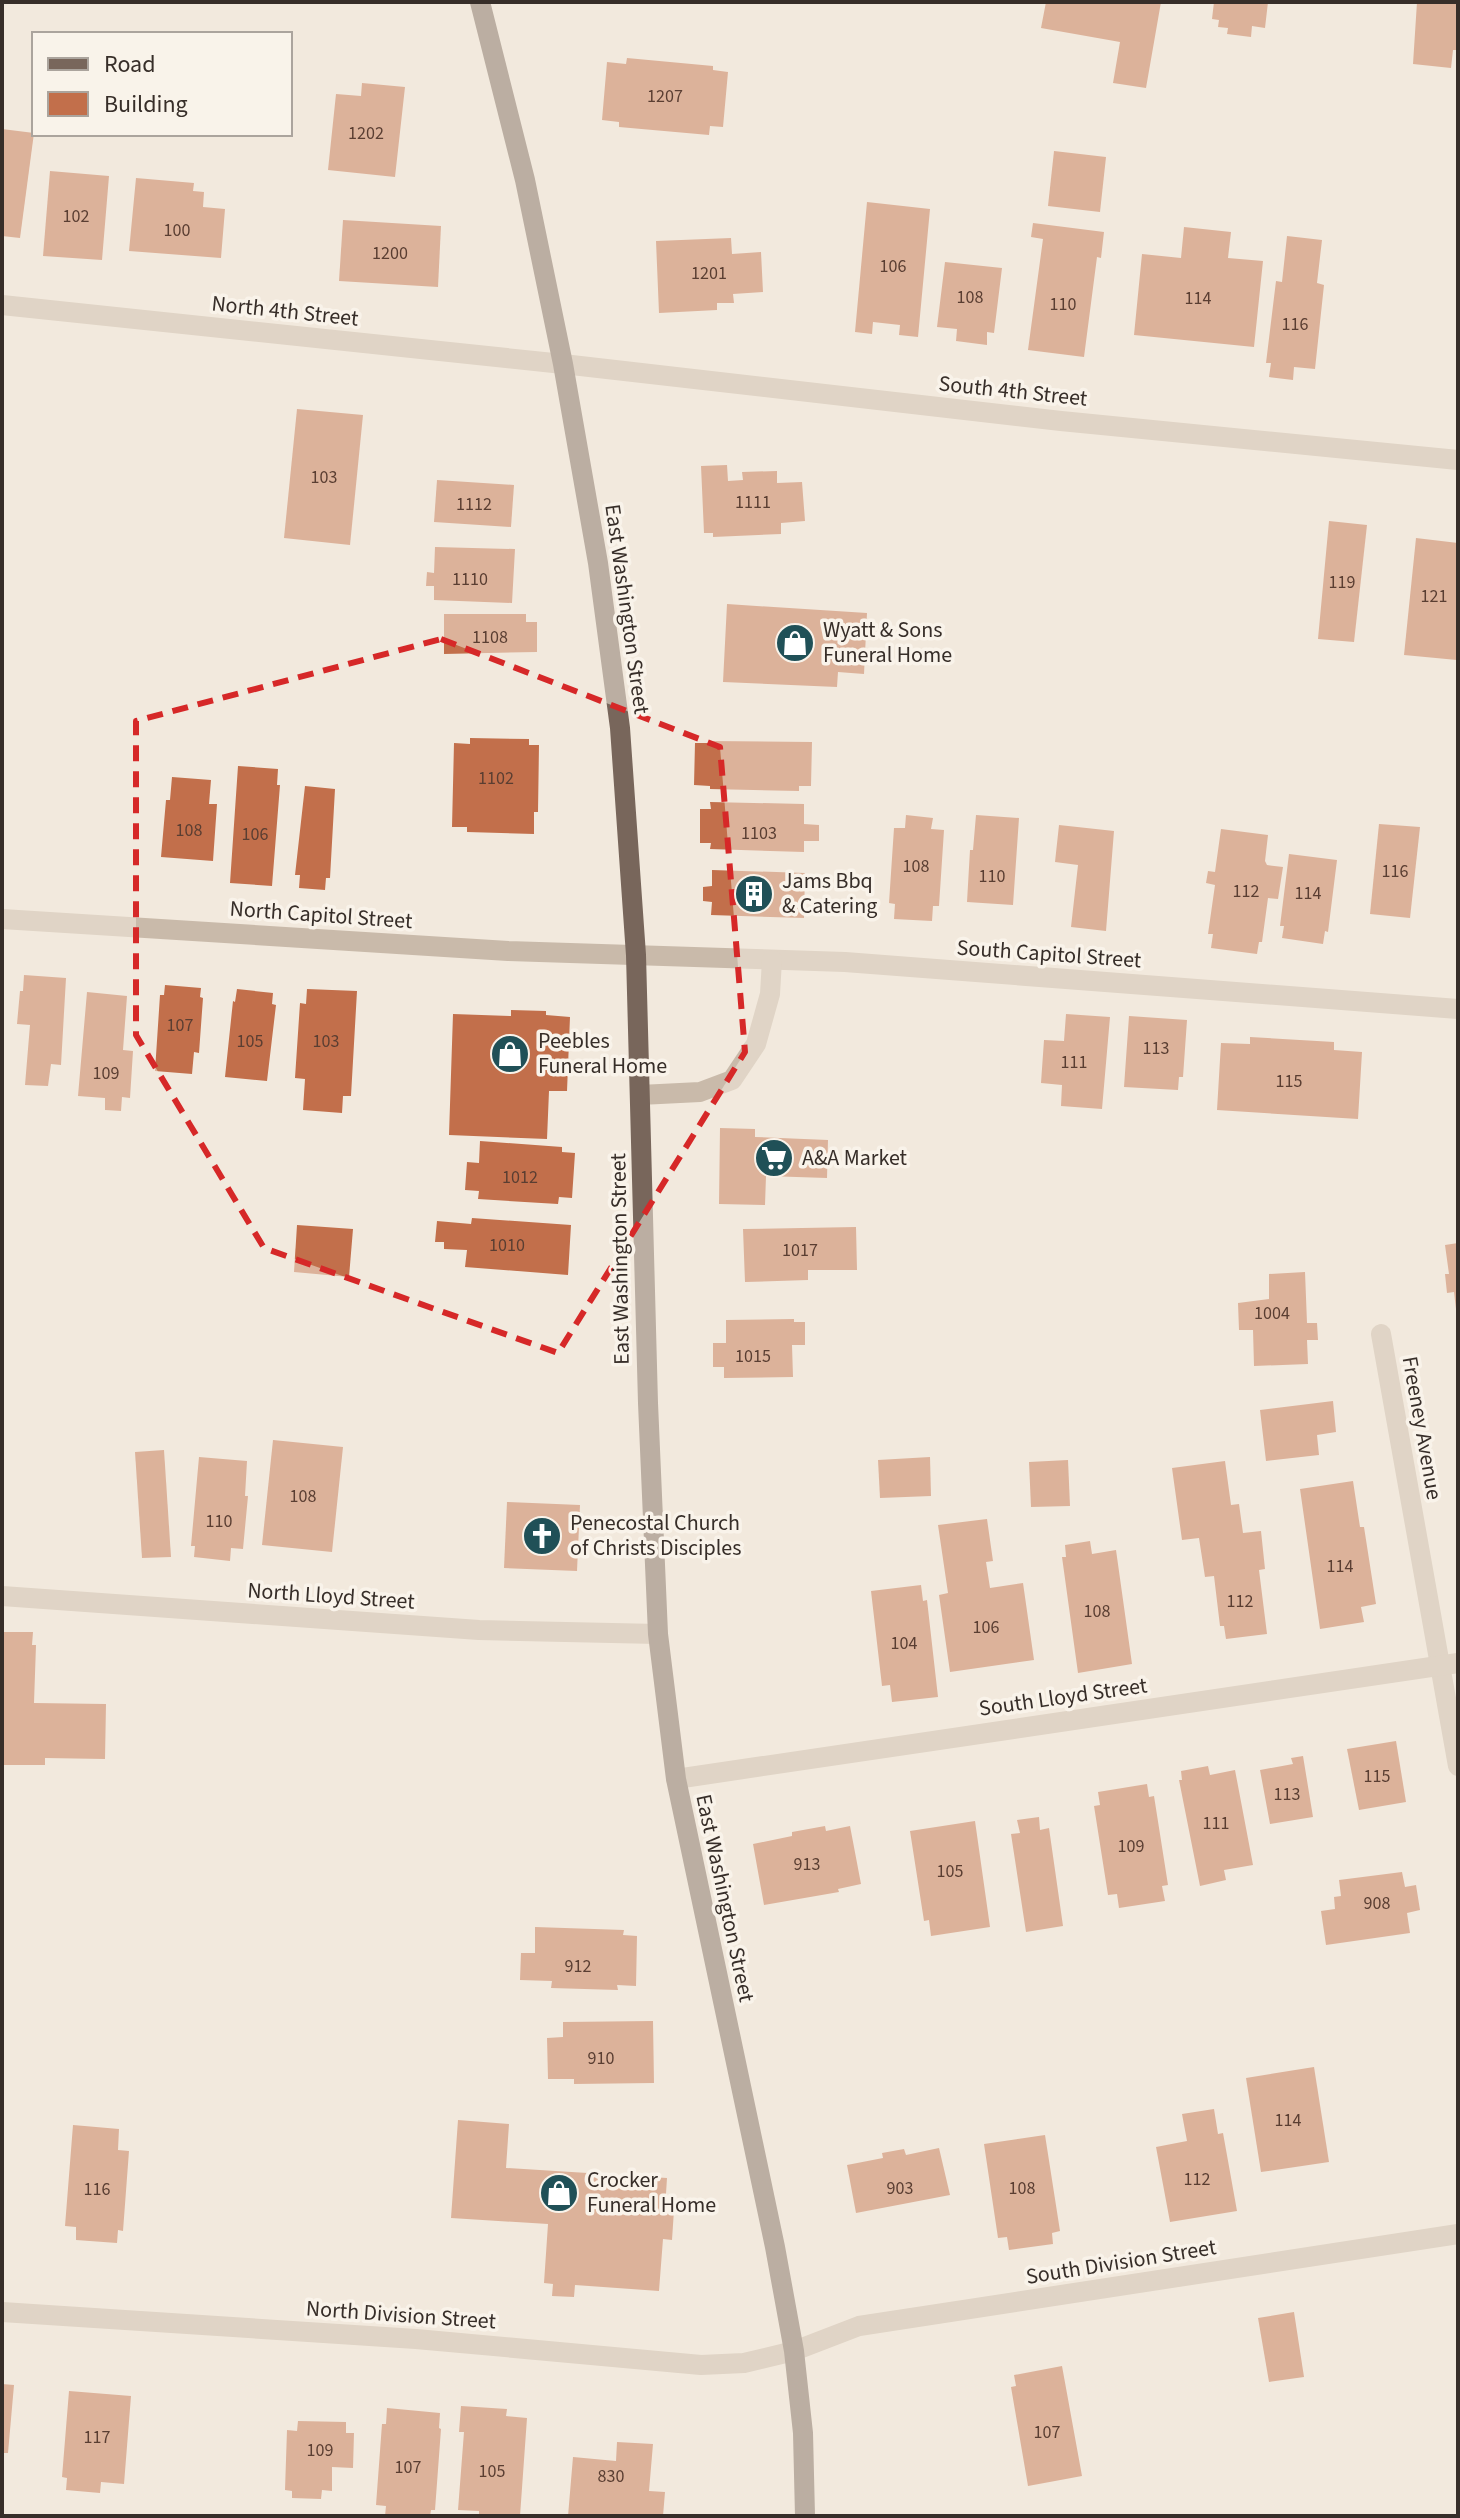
<svg xmlns="http://www.w3.org/2000/svg" width="1460" height="2518" viewBox="0 0 1460 2518" font-family="'Source Sans 3',sans-serif">
<style>
.building{fill:#c26f4b}
.lines{fill:none;stroke-linecap:round;stroke-linejoin:round}
.minor{stroke:#c9baaa;stroke-width:20}
.major{stroke:#78665b;stroke-width:20}
.marked{fill:none;stroke:#d62828;stroke-width:6;stroke-dasharray:16 10;stroke-linejoin:round}
.labels{text-anchor:middle;dominant-baseline:central;stroke-width:7;stroke-linejoin:round;paint-order:stroke}
.number-label{font-size:18px;fill:#5a3e32}
.street-label{font-size:22px;fill:#372e29;stroke:#f9f3ea}
.poi-label{font-size:22px;fill:#372e29;stroke:#f9f3ea;text-anchor:start}
</style>
<rect width="100%" height="100%" fill="#f2e9dd"/>
<g class="building">
<path d="M1046,2H1161L1146,88L1113,83L1120,42L1041,28Z"/>
<path d="M1214,2H1268L1265,28L1252,26L1251,37L1227,34L1228,28L1218,27L1219,20L1212,19Z"/>
<path d="M1417,2H1458V45L1457,50H1453L1451,68L1413,64Z"/>
<path d="M627,58L713,66V70L728,72L723,127L710,126L709,135L619,127V122L602,120L607,62L626,64Z"/>
<path d="M362,83L405,87L395,177L328,170L336,94L361,96Z"/>
<path d="M2,129L34,133L20,238L2,236Z"/>
<path d="M1054,151L1106,157L1100,212L1048,206Z"/>
<path d="M50,171L109,176L102,260L43,256Z"/>
<path d="M136,178L194,183L193,191L204,192L203,207L225,209L221,258L129,251Z"/>
<path d="M867,202L930,209L918,337L899,335L900,325L873,322L872,334L855,332Z"/>
<path d="M343,220L441,226L438,287L339,281Z"/>
<path d="M1033,223L1104,232L1101,258L1097,257L1084,357L1028,350L1043,239L1031,237Z"/>
<path d="M1184,227L1231,232L1228,258L1263,261L1254,347L1134,335L1142,254L1181,258Z"/>
<path d="M1287,236L1322,240L1317,283L1324,285L1315,369L1294,367L1293,380L1269,377L1271,363H1266L1276,281L1282,282Z"/>
<path d="M731,238L732,254L761,252L763,292L733,294L734,303H717V310L659,313L656,241Z"/>
<path d="M945,262L1002,268L994,333L987,332V345L956,341L957,329L937,327Z"/>
<path d="M297,409L363,415L350,545L284,538Z"/>
<path d="M727,465L728,481L743,480L742,472L777,471V483L802,482L805,521L781,523V534L713,537V533H704L701,466Z"/>
<path d="M437,480L514,485L511,527L434,522Z"/>
<path d="M1329,521L1367,525L1354,642L1318,639Z"/>
<path d="M1416,538L1458,543L1457,660L1404,655Z"/>
<path d="M435,547L515,549L512,603L434,600V586H426L427,572L434,573Z"/>
<path d="M727,604L867,613L864,674L838,672L837,687L723,682Z"/>
<path d="M444,614H526V622H537V652L444,654Z"/>
<path d="M470,738L529,739V745H539L538,812H534V834L467,832V827H452L454,743L470,744Z"/>
<path d="M709,741L812,742L811,786H799V791L710,789V786L694,785L695,743H709Z"/>
<path d="M238,766L278,769L277,785H280L272,886L230,883Z"/>
<path d="M172,777L211,780L209,804H217L213,861L161,857L166,800H170Z"/>
<path d="M305,786L335,789L330,878H326L325,890L299,888L300,875H295Z"/>
<path d="M710,802L804,804V824L819,825V841H804V852L710,849L711,843H700V809H711Z"/>
<path d="M906,815L933,818L931,829L944,830L939,906H933L932,921L894,919L895,904L889,903L894,828H905Z"/>
<path d="M976,815L1019,818L1013,905L967,902L970,850H973Z"/>
<path d="M1379,824L1420,827L1410,918L1370,914Z"/>
<path d="M1059,825L1114,831L1106,931L1071,927L1078,865L1055,862Z"/>
<path d="M1221,829L1268,835L1265,861L1267,865L1283,867L1278,899L1268,898L1262,942H1259L1257,954L1211,948L1213,934H1208L1215,885L1206,883L1208,871L1215,872Z"/>
<path d="M1289,854L1337,860L1328,932L1325,931L1323,944L1282,938L1284,926H1280Z"/>
<path d="M712,870L805,873L804,918L711,915L712,902L703,901V887L712,886Z"/>
<path d="M24,975L66,978L61,1065L51,1064L48,1086L25,1085L30,1025L17,1024L20,991H23Z"/>
<path d="M165,985L201,988L200,997L203,998L199,1053L194,1052L192,1074L155,1071L160,995H164Z"/>
<path d="M237,989L273,993L272,1004L276,1005L267,1081L225,1077L233,1001L235,1002Z"/>
<path d="M307,989L357,991L351,1096H343L342,1113L303,1110L305,1079L295,1078L300,1003L306,1004Z"/>
<path d="M87,992L127,996L123,1050L133,1051L130,1098L122,1097L121,1111L105,1110V1098L78,1096Z"/>
<path d="M511,1010L546,1011V1015L570,1017L567,1091H549L547,1139L449,1135L453,1014L511,1016Z"/>
<path d="M1066,1014L1110,1017L1102,1109L1061,1106L1062,1085L1041,1083L1044,1040L1064,1041Z"/>
<path d="M1129,1016L1187,1020L1183,1077H1179L1178,1090L1124,1087Z"/>
<path d="M1250,1037L1334,1042V1050L1362,1052L1358,1119L1217,1110L1221,1043L1250,1044Z"/>
<path d="M720,1128L755,1129V1137L828,1140L827,1178L766,1176L765,1205L719,1204Z"/>
<path d="M480,1141L562,1147V1152L575,1153L572,1198L559,1197L558,1204L478,1199L479,1191L465,1190L467,1162L479,1163Z"/>
<path d="M472,1218L571,1225L568,1275L465,1267L467,1250L444,1249V1242H435L437,1221L471,1224Z"/>
<path d="M297,1225L353,1229L349,1277L294,1272Z"/>
<path d="M856,1227L857,1270H808V1280L745,1282L743,1229Z"/>
<path d="M1458,1243V1309H1456L1454,1292L1447,1293L1445,1274H1449L1445,1245Z"/>
<path d="M1305,1272L1307,1323H1317L1318,1340H1307L1308,1364L1254,1366L1253,1330H1239L1238,1303L1269,1299V1274Z"/>
<path d="M794,1319V1322H805V1345H792L793,1377L724,1378V1367H713V1343H726V1320Z"/>
<path d="M1333,1401L1336,1432L1317,1435L1319,1455L1266,1461L1260,1410Z"/>
<path d="M273,1440L343,1447L332,1552L262,1545Z"/>
<path d="M164,1450L171,1557L142,1558L135,1452Z"/>
<path d="M199,1457L247,1461L245,1496H248L243,1549L231,1548L230,1561L194,1557L195,1546H191Z"/>
<path d="M930,1457L931,1496L880,1498L878,1460Z"/>
<path d="M1068,1460L1070,1506L1031,1507L1029,1462Z"/>
<path d="M1225,1461L1231,1505L1239,1504L1243,1533L1261,1531L1265,1569L1259,1570L1267,1634L1226,1639L1224,1626H1220L1214,1576L1205,1577L1199,1538L1182,1540L1172,1468Z"/>
<path d="M1353,1481L1360,1527H1364L1376,1604L1361,1607L1364,1622L1320,1629L1300,1489Z"/>
<path d="M507,1502L580,1505L577,1571L504,1568Z"/>
<path d="M987,1519L993,1561L986,1562L990,1588L1023,1583L1034,1660L950,1672L939,1595L948,1593L938,1525Z"/>
<path d="M1090,1541L1092,1554L1116,1550L1132,1664L1078,1673L1062,1557H1066L1065,1545Z"/>
<path d="M921,1585L923,1601L927,1600L938,1697L892,1702L890,1685L882,1686L871,1591Z"/>
<path d="M2,1632H33L32,1645H36L34,1703L106,1704L105,1759L45,1758V1765H2Z"/>
<path d="M1396,1741L1406,1802L1359,1810L1347,1749Z"/>
<path d="M1303,1756L1313,1817L1270,1824L1260,1770L1293,1764L1291,1758Z"/>
<path d="M1208,1766L1210,1775L1235,1770L1253,1865L1224,1870L1226,1880L1200,1886L1179,1780H1182L1181,1771Z"/>
<path d="M1147,1784L1149,1797L1154,1796L1168,1885L1162,1886L1165,1901L1119,1908L1117,1894L1108,1895L1094,1806L1100,1805L1098,1792Z"/>
<path d="M1039,1817L1040,1830L1049,1828L1063,1926L1026,1932L1011,1834L1020,1833L1017,1820Z"/>
<path d="M975,1821L990,1927L931,1936L929,1920L924,1921L910,1831Z"/>
<path d="M825,1826L826,1831L850,1826L861,1884L838,1889L839,1892L764,1905L753,1844L792,1836V1832Z"/>
<path d="M1402,1872L1405,1887L1416,1885L1420,1910L1407,1913L1410,1933L1326,1945L1321,1911L1335,1909L1334,1897L1341,1896L1339,1880Z"/>
<path d="M535,1927L624,1930L623,1935L637,1936L636,1986L617,1985L618,1990L551,1988L552,1981L520,1980L521,1953H535Z"/>
<path d="M653,2021L654,2083L574,2084V2079H548L547,2038L563,2037V2022Z"/>
<path d="M1314,2067L1329,2162L1261,2172L1246,2078Z"/>
<path d="M1214,2109L1218,2134L1223,2133L1237,2211L1170,2222L1156,2147L1187,2141L1182,2114Z"/>
<path d="M458,2120L509,2124L506,2168L667,2178L665,2209L674,2210L672,2240L663,2239L659,2291L575,2285L574,2297L552,2296L553,2284L544,2283L548,2224L451,2218Z"/>
<path d="M73,2125L119,2129L118,2150L129,2151L123,2231L118,2230L117,2243L76,2240V2227L65,2226Z"/>
<path d="M1045,2135L1060,2231L1052,2233L1053,2244L1009,2250L1007,2237L998,2238L984,2144Z"/>
<path d="M939,2148L950,2195L856,2213L847,2165L883,2158L882,2153L904,2149L906,2155Z"/>
<path d="M1294,2312L1304,2377L1269,2382L1258,2318Z"/>
<path d="M1062,2366L1082,2476L1028,2486L1011,2387L1016,2386L1014,2375Z"/>
<path d="M2,2384L14,2385L8,2453H2Z"/>
<path d="M69,2391L131,2396L124,2484L101,2482L100,2493L66,2490L67,2478L62,2477Z"/>
<path d="M461,2406L507,2409L506,2416L527,2418L520,2516H479V2511L458,2510L464,2432H459Z"/>
<path d="M387,2408L440,2413L439,2428L441,2429L435,2510H431L430,2516H385L386,2506L376,2505L382,2424H386Z"/>
<path d="M298,2421L346,2422V2433H354L353,2468L332,2467V2491L322,2490L321,2499L292,2498V2491L285,2490L287,2430L297,2431Z"/>
<path d="M617,2442L653,2444L649,2491L665,2492L663,2516H568L573,2457L616,2461Z"/>
</g>
<g class="lines">
<g class="minor">
<path d="M2,305L563,364L1061,421L1458,460"/>
<path d="M2,919L508,951L845,962L1458,1009"/>
<path d="M640,1095L700,1092L732,1080L756,1044L770,994L772,960"/>
<path d="M1381,1334L1458,1766"/>
<path d="M2,1596L479,1630L658,1634"/>
<path d="M676,1779L1458,1663"/>
<path d="M2,2312L416,2339L701,2365L744,2363L794,2351L859,2326L1458,2234"/>
</g>
<path class="major" d="M480,2L525,180L563,364L598,563L620,728L636,955L648,1403L658,1634L676,1779L775,2247L794,2351L803,2433L805,2516"/>
</g>
<path d="M0 0H1460V2518H0ZM441,639L720,747L745,1052L558,1353L264,1248L136,1035V721Z" fill="#f2e9dd" fill-opacity=".55" fill-rule="evenodd"/>
<path class="marked" d="M441,639L720,747L745,1052L558,1353L264,1248L136,1035V721Z"/>
<defs>
<g id="shop-disc" transform="scale(2)"><circle r="9.5" fill="#205057" stroke="#f9f3ea"/><path d="M-5-2.5h2.3a2.7 3.5 0 0 1 5.4 0H5L5.5 6h-11ZM-1.5-2.5h3a1.5 2.3 0 0 0-3 0Z" fill="#fff"/></g>
<g id="building-disc" transform="scale(2)"><circle r="9.5" fill="#205057" stroke="#f9f3ea"/><path d="M-4-6H4V6H1V3H-1V6H-4ZM-2.5-4.3h1.7v1.8h-1.7ZM.8-4.3h1.7v1.8H.8ZM-2.5-1h1.7V.8h-1.7ZM.8-1h1.7V.8H.8Z" fill="#fff"/></g>
<g id="supermarket-disc" transform="scale(2)"><circle r="9.5" fill="#205057" stroke="#f9f3ea"/><path d="M-6-5.5h2.5l.6 2H6L4.5 2H-2.5L-4.4-4H-6ZM-1.5 3.2a1.3 1.3 0 1 0 .1 0ZM3 3.2a1.3 1.3 0 1 0 .1 0Z" fill="#fff"/></g>
<g id="church-disc" transform="scale(2)"><circle r="9.5" fill="#205057" stroke="#f9f3ea"/><path d="M-1.2-6h2.4v3.5h3.3v2.4h-3.3V6h-2.4V-.1h-3.3v-2.4h3.3Z" fill="#fff"/></g>
</defs>
<g fill-rule="evenodd">
<use href="#shop-disc" x="795" y="643"/>
<use href="#building-disc" x="754" y="894"/>
<use href="#shop-disc" x="510" y="1054"/>
<use href="#supermarket-disc" x="774" y="1158"/>
<use href="#church-disc" x="542" y="1536"/>
<use href="#shop-disc" x="559" y="2193"/>
</g>
<g class="labels">
<g class="number-label">
<text x="665" y="96">1207</text>
<text x="366" y="133">1202</text>
<text x="76" y="216">102</text>
<text x="177" y="230">100</text>
<text x="390" y="253">1200</text>
<text x="893" y="266">106</text>
<text x="709" y="273">1201</text>
<text x="970" y="297">108</text>
<text x="1198" y="298">114</text>
<text x="1063" y="304">110</text>
<text x="1295" y="324">116</text>
<text x="324" y="477">103</text>
<text x="753" y="502">1111</text>
<text x="474" y="504">1112</text>
<text x="470" y="579">1110</text>
<text x="1342" y="582">119</text>
<text x="1434" y="596">121</text>
<text x="490" y="637">1108</text>
<text x="496" y="778">1102</text>
<text x="189" y="830">108</text>
<text x="759" y="833">1103</text>
<text x="255" y="834">106</text>
<text x="916" y="866">108</text>
<text x="1395" y="871">116</text>
<text x="992" y="876">110</text>
<text x="1246" y="891">112</text>
<text x="1308" y="893">114</text>
<text x="180" y="1025">107</text>
<text x="250" y="1041">105</text>
<text x="326" y="1041">103</text>
<text x="1156" y="1048">113</text>
<text x="1074" y="1062">111</text>
<text x="106" y="1073">109</text>
<text x="1289" y="1081">115</text>
<text x="520" y="1177">1012</text>
<text x="507" y="1245">1010</text>
<text x="800" y="1250">1017</text>
<text x="1272" y="1313">1004</text>
<text x="753" y="1356">1015</text>
<text x="303" y="1496">108</text>
<text x="219" y="1521">110</text>
<text x="1340" y="1566">114</text>
<text x="1240" y="1601">112</text>
<text x="1097" y="1611">108</text>
<text x="986" y="1627">106</text>
<text x="904" y="1643">104</text>
<text x="1377" y="1776">115</text>
<text x="1287" y="1794">113</text>
<text x="1216" y="1823">111</text>
<text x="1131" y="1846">109</text>
<text x="807" y="1864">913</text>
<text x="950" y="1871">105</text>
<text x="1377" y="1903">908</text>
<text x="578" y="1966">912</text>
<text x="601" y="2058">910</text>
<text x="1288" y="2120">114</text>
<text x="1197" y="2179">112</text>
<text x="900" y="2188">903</text>
<text x="1022" y="2188">108</text>
<text x="97" y="2189">116</text>
<text x="1047" y="2432">107</text>
<text x="97" y="2437">117</text>
<text x="320" y="2450">109</text>
<text x="408" y="2467">107</text>
<text x="492" y="2471">105</text>
<text x="611" y="2476">830</text>
</g>
<g class="street-label">
<text transform="translate(285 311) rotate(6)">North 4th Street</text>
<text transform="translate(1013 391) rotate(6)">South 4th Street</text>
<text transform="translate(627 609) rotate(82)">East Washington Street</text>
<text transform="translate(321 915) rotate(4)">North Capitol Street</text>
<text transform="translate(1049 954) rotate(4)">South Capitol Street</text>
<text transform="translate(620 1259) rotate(-91)">East Washington Street</text>
<text transform="translate(1422 1428) rotate(80)">Freeney Avenue</text>
<text transform="translate(331 1596) rotate(4)">North Lloyd Street</text>
<text transform="translate(1063 1697) rotate(-8)">South Lloyd Street</text>
<text transform="translate(725 1898) rotate(78)">East Washington Street</text>
<text transform="translate(1121 2262) rotate(-9)">South Division Street</text>
<text transform="translate(401 2315) rotate(4)">North Division Street</text>
</g>
<g class="poi-label">
<text x="823" y="630">Wyatt &amp; Sons<tspan x="823" dy="25">Funeral Home</tspan></text>
<text x="782" y="881">Jams Bbq<tspan x="782" dy="25">&amp; Catering</tspan></text>
<text x="538" y="1041">Peebles<tspan x="538" dy="25">Funeral Home</tspan></text>
<text x="802" y="1158">A&amp;A Market</text>
<text x="570" y="1523">Penecostal Church<tspan x="570" dy="25">of Christs Disciples</tspan></text>
<text x="587" y="2180">Crocker<tspan x="587" dy="25">Funeral Home</tspan></text>
</g>
</g>
<rect width="1460" height="2518" fill="none" stroke="#372e29" stroke-width="8"/>
<rect x="32" y="32" width="260" height="104" fill="#f9f3ea" stroke="#aba49d" stroke-width="2"/>
<rect x="48" y="58" width="40" height="12" fill="#78665b" stroke="#aba49d" stroke-width="2"/>
<text x="104" y="72" font-size="24" fill="#372e29">Road</text>
<rect x="48" y="92" width="40" height="24" fill="#c26f4b" stroke="#aba49d" stroke-width="2"/>
<text x="104" y="112" font-size="24" fill="#372e29">Building</text>
</svg>
